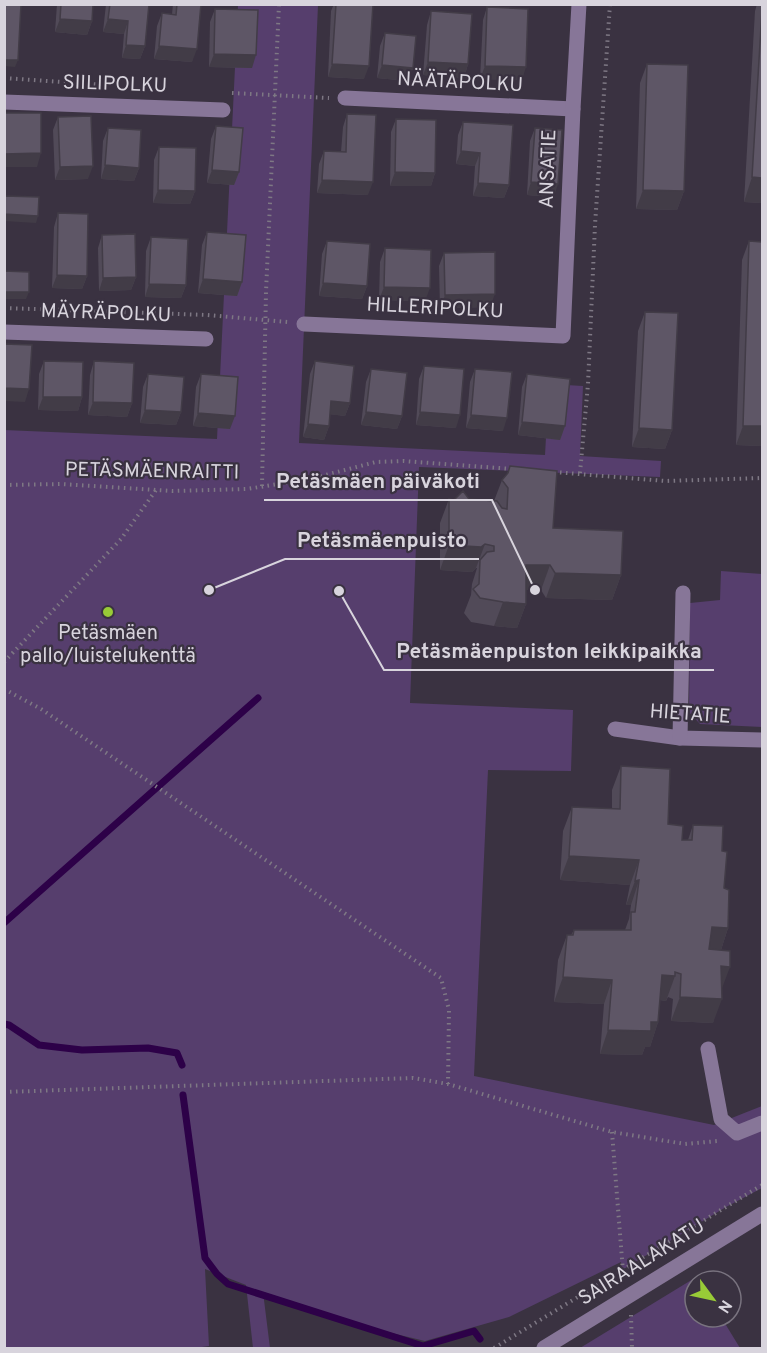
<svg xmlns="http://www.w3.org/2000/svg" width="767" height="1353" viewBox="0 0 767 1353" font-family="Overpass,sans-serif">
<style>
.green{fill:#563e6d}
.lines{fill:none;stroke-linecap:round;stroke-linejoin:round}
.stream{stroke:#2d0148;stroke-width:7}
.path{stroke:#7e7884;stroke-width:4;stroke-dasharray:1.5 4.5;stroke-linecap:butt}
.minor{stroke:#877698;stroke-width:15}
.wall{fill:#514a58}
.shaded-wall{fill:#423c47}
.building{fill:#5e5666;stroke:#423c47;stroke-width:1.5}
.poi-dot{fill:#98cb37;stroke:#3a3241;stroke-width:2}
.labels{text-anchor:middle;dominant-baseline:central;stroke-width:4.5;stroke-linejoin:round;paint-order:stroke}
.street-label{font-size:20px;fill:#d8d4dd;stroke:#3a3241}
.poi-label{font-size:20px;fill:#d8d4dd;stroke:#3a3241}
.leader{fill:none;stroke:#d8d4dd;stroke-width:2}
.callout-dot{fill:#d8d4dd;stroke:#3a3241;stroke-width:2}
.callout-label{font-size:21px;text-anchor:middle;font-weight:bold;fill:#d8d4dd;stroke:#3a3241;stroke-width:4.5;stroke-linejoin:round;paint-order:stroke}
</style>
<rect width="100%" height="100%" fill="#3a3241"/>
<g class="green">
<path d="M238,5H318L299,443L545,455L549,384L583,386L580,456L661,461L660,477L419,467L410,703L573,710L571,771L488,770L474,1076L714,1125L762,1106V1188L726,1207L622,1270L621,1262L509,1317L425,1341L379,1330L263,1292L270,1348H253L246,1285L205,1269L209,1346L195,1348H5L4,430L217,439Z"/>
<path d="M721,571L762,574V727L700,724L689,712L690,603L720,600Z"/>
<path d="M698,1276L700,1281H695V1317H721L740,1348H580Z"/>
</g>
<g class="lines">
<g class="stream">
<path d="M4,923L258,698"/>
<path d="M4,1024L9,1025L39,1045L82,1050L148,1048L177,1053L182,1065"/>
<path d="M183,1095L205,1258L217,1274L228,1284L423,1346L474,1331L480,1339"/>
</g>
<g class="path">
<path d="M4,78L105,85"/>
<path d="M232,93L329,98"/>
<path d="M4,308L207,315L288,322"/>
<path d="M554,472L665,481L762,478"/>
<path d="M580,473L588,384L595,225L610,4"/>
<path d="M4,485L61,484L173,491L247,489L310,479L376,462L403,461L513,469"/>
<path d="M262,486L266,292L279,4"/>
<path d="M4,662L121,539L156,490"/>
<path d="M4,689L41,709L441,978L449,1010L448,1084"/>
<path d="M4,1092L413,1078L448,1084L612,1132L685,1144L718,1141"/>
<path d="M612,1132L623,1272"/>
<path d="M631,1315L632,1348"/>
<path d="M494,1348L762,1185"/>
</g>
<g class="minor">
<path d="M345,98L573,109"/>
<path d="M4,102L223,110"/>
<path d="M304,324L563,336L573,109L579,4"/>
<path d="M4,332L206,339"/>
<path d="M615,729L680,738L762,740"/>
<path d="M680,738L683,593"/>
<path d="M708,1049L721,1119L737,1133L762,1123"/>
<path d="M544,1348L762,1214"/>
</g>
</g>
<g class="wall">
<path d="M57,4H93L92,21L87,35L55,32Z"/>
<path d="M106,4H149L145,46L140,59L122,58L124,34L103,32Z"/>
<path d="M173,4H201L192,62L154,59L157,26L162,13L172,14Z"/>
<path d="M334,4H373L364,79L328,77L331,11Z"/>
<path d="M757,4H762V203L744,202L755,11Z"/>
<path d="M487,7L522,80L480,79L483,20Z"/>
<path d="M215,9L252,68L209,67L210,22Z"/>
<path d="M431,11L468,64L464,78L423,75L427,25Z"/>
<path d="M385,33L413,68L408,81L377,78L380,46Z"/>
<path d="M647,64L684,191L677,210L636,209L640,83Z"/>
<path d="M347,114L368,195L317,193L319,164L324,151L341,152L343,127Z"/>
<path d="M58,117L88,179L55,180L53,130Z"/>
<path d="M396,119L435,173L431,186H390L391,132Z"/>
<path d="M463,122L509,185L504,198L473,196L475,166L456,164L458,135Z"/>
<path d="M216,126L239,172L234,185L207,183L211,139Z"/>
<path d="M108,128L139,168L134,181L101,179L103,141Z"/>
<path d="M535,128L554,197L527,195L530,141Z"/>
<path d="M159,147L195,191L190,204L153,203L154,160Z"/>
<path d="M58,213L87,276L82,289L52,288L54,227Z"/>
<path d="M207,232L242,282L237,296L198,293L202,245Z"/>
<path d="M102,235L136,277L131,290L99,291L98,248Z"/>
<path d="M151,237L186,285L181,298L145,297L146,251Z"/>
<path d="M327,241L367,286L362,299L319,296L322,254Z"/>
<path d="M749,241L762,446L736,445L742,260Z"/>
<path d="M385,248L425,301L379,300L380,262Z"/>
<path d="M444,253L490,307L440,308L439,266Z"/>
<path d="M645,312L672,430L665,449L632,447L638,331Z"/>
<path d="M44,361L82,397L78,411L38,410L39,374Z"/>
<path d="M94,361L132,403L127,417L88,415L90,375Z"/>
<path d="M315,361L350,403L345,416L330,414L329,426L324,440L303,437L310,374Z"/>
<path d="M424,366L456,428L416,425L419,379Z"/>
<path d="M371,369L402,416L397,429L361,425L366,382Z"/>
<path d="M475,369L503,431L466,428L470,382Z"/>
<path d="M148,374L181,412L176,425L140,423L143,387Z"/>
<path d="M201,374L230,429L193,426L196,387Z"/>
<path d="M527,374L565,426L560,440L518,435L522,387Z"/>
<path d="M510,466L553,528L621,575L612,600L546,598L541,590H526V604L517,628L494,626L471,622L464,613L471,595L472,584L477,568H476L472,572L440,570V523L449,499L454,500L469,499L494,501L502,480L507,474Z"/>
<path d="M621,766L668,824L682,840H688L693,825L722,851L724,888L728,928L721,950V989L713,1023L671,1021L673,999L668,997L666,1001L660,1000L658,1022L650,1047H645L642,1055L600,1054L604,1004L554,1002L558,960L567,935H571L574,930H625L629,919L631,905H626L630,885L560,880L563,831L572,807L612,809V790Z"/>
</g>
<g class="shaded-wall">
<path d="M60,19L92,21L87,35L55,32Z"/>
<path d="M108,19L128,21L124,34L103,32Z"/>
<path d="M126,45L145,46L140,59L122,58Z"/>
<path d="M159,46L197,49L192,62L154,59Z"/>
<path d="M214,54L256,55L252,68L209,67Z"/>
<path d="M4,60H18L15,67L4,66Z"/>
<path d="M428,62L468,64L464,78L423,75Z"/>
<path d="M332,64L369,66L364,79L328,77Z"/>
<path d="M382,65L413,68L408,81L377,78Z"/>
<path d="M485,66L526,67L522,80L480,79Z"/>
<path d="M461,151L480,153L475,166L456,164Z"/>
<path d="M41,153L37,167H4V154Z"/>
<path d="M105,165L139,168L134,181L101,179Z"/>
<path d="M93,166L88,179L55,180L60,167Z"/>
<path d="M212,170L239,172L234,185L207,183Z"/>
<path d="M395,172L435,173L431,186H390Z"/>
<path d="M752,177L762,178V203L744,202Z"/>
<path d="M322,180L373,182L368,195L317,193Z"/>
<path d="M531,182L558,184L554,197L527,195Z"/>
<path d="M478,183L509,185L504,198L473,196Z"/>
<path d="M158,190L195,191L190,204L153,203Z"/>
<path d="M643,190L684,191L677,210L636,209Z"/>
<path d="M4,214L38,216L36,223L4,221Z"/>
<path d="M57,275L87,276L82,289L52,288Z"/>
<path d="M136,277L131,290L99,291L103,278Z"/>
<path d="M203,279L242,282L237,296L198,293Z"/>
<path d="M323,283L367,286L362,299L319,296Z"/>
<path d="M149,284L186,285L181,298L145,297Z"/>
<path d="M384,287L430,288L425,301L379,300Z"/>
<path d="M4,292H29L26,299H4Z"/>
<path d="M495,294L490,307L440,308L445,295Z"/>
<path d="M4,388L29,389L25,402L4,401Z"/>
<path d="M43,397H82L78,411L38,410Z"/>
<path d="M331,401L350,403L345,416L327,414Z"/>
<path d="M93,402L132,403L127,417L88,415Z"/>
<path d="M145,410L181,412L176,425L140,423Z"/>
<path d="M366,412L402,416L397,429L361,425Z"/>
<path d="M420,412L460,415L456,428L416,425Z"/>
<path d="M198,413L235,416L230,429L193,426Z"/>
<path d="M471,415L507,418L503,431L466,428Z"/>
<path d="M522,422L565,426L560,440L518,435Z"/>
<path d="M308,424L329,426L324,440L303,437Z"/>
<path d="M743,426H762V446L736,445Z"/>
<path d="M639,428L672,430L665,449L632,447Z"/>
<path d="M485,544L476,568L472,572L440,570L449,545Z"/>
<path d="M526,565H550L541,590H517Z"/>
<path d="M555,573L621,575L612,600L546,598Z"/>
<path d="M503,602L526,604L517,628L494,626Z"/>
<path d="M569,856L639,860L630,885L560,880Z"/>
<path d="M639,880L631,905H626L635,881Z"/>
<path d="M712,927L728,928L720,953L703,952Z"/>
<path d="M721,966L730,967L721,991Z"/>
<path d="M662,975L675,976L666,1001L654,999Z"/>
<path d="M563,977L612,980L604,1004L554,1002Z"/>
<path d="M680,997L722,999L713,1023L671,1021Z"/>
<path d="M651,1022H658L650,1047H645L642,1055L600,1054L608,1030Z"/>
</g>
<g class="building">
<path d="M4,4H21L18,60H4Z"/>
<path d="M61,4H93L92,21L60,19Z"/>
<path d="M110,4H149L145,46L126,45L128,21L108,19Z"/>
<path d="M177,4H201L197,49L159,46L162,13L176,15Z"/>
<path d="M336,4H373L369,66L332,64Z"/>
<path d="M487,7L528,9L526,67L485,66Z"/>
<path d="M215,9L258,10L256,55L214,54Z"/>
<path d="M762,10V178L752,177Z"/>
<path d="M431,11L472,14L468,64L428,62Z"/>
<path d="M385,33L416,36L413,68L382,65Z"/>
<path d="M647,64L688,65L684,191L643,190Z"/>
<path d="M4,113H41V153L4,154Z"/>
<path d="M347,114L376,115L373,182L322,180L324,151L346,152Z"/>
<path d="M91,116L93,166L60,167L58,117Z"/>
<path d="M396,119L436,120L435,173L395,172Z"/>
<path d="M463,122L513,125L509,185L478,183L480,153L461,151Z"/>
<path d="M216,126L243,128L239,172L212,170Z"/>
<path d="M108,128L141,130L139,168L105,165Z"/>
<path d="M535,128L562,130L558,184L531,182Z"/>
<path d="M159,147L196,148L195,191L158,190Z"/>
<path d="M4,196L39,197L38,216L4,214Z"/>
<path d="M58,213L88,214L87,276L57,275Z"/>
<path d="M207,232L246,235L242,282L203,279Z"/>
<path d="M135,234L136,277L103,278L102,235Z"/>
<path d="M151,237L188,239L186,285L149,284Z"/>
<path d="M327,241L370,244L367,286L323,283Z"/>
<path d="M749,241L762,242V426H743Z"/>
<path d="M385,248L431,250L430,288L384,287Z"/>
<path d="M495,252V294L445,295L444,253Z"/>
<path d="M4,271L29,272V292H4Z"/>
<path d="M645,312L678,313L672,430L639,428Z"/>
<path d="M4,344L32,345L29,389L4,388Z"/>
<path d="M44,361L83,362L82,397H43Z"/>
<path d="M94,361L134,363L132,403L93,402Z"/>
<path d="M315,361L354,366L350,403L331,401L329,426L308,424Z"/>
<path d="M424,366L464,369L460,415L420,412Z"/>
<path d="M371,369L407,373L402,416L366,412Z"/>
<path d="M475,369L512,372L507,418L471,415Z"/>
<path d="M148,374L184,377L181,412L145,410Z"/>
<path d="M201,374L238,377L235,416L198,413Z"/>
<path d="M527,374L570,379L565,426L522,422Z"/>
<path d="M510,466L557,471L553,528L623,531L621,575L555,573L550,565H526V604L503,602L480,598L473,589L479,584L480,560L487,552L494,551V546L485,544L481,547L449,545V499L454,500L463,491L469,499L497,501L502,508L507,509L508,488L502,480L508,473Z"/>
<path d="M621,766L670,769L668,824L683,826L682,840H692L693,825L723,826L722,851L727,852L724,888L729,890L728,928L712,927L709,949L730,951V967L721,966L722,999L680,997L681,974L675,972V976L662,975L658,1022H651V1031L608,1030L612,980L563,977L567,935H573L574,930H631V912H635L639,880L635,881L639,860L569,856L572,807L620,809Z"/>
</g>
<circle class="poi-dot" cx="108" cy="612" r="6"/>
<g class="labels">
<g class="street-label">
<text transform="translate(460 83) rotate(3)">NÄÄTÄPOLKU</text>
<text transform="translate(115 85) rotate(2)">SIILIPOLKU</text>
<text transform="translate(549 169) rotate(-88)">ANSATIE</text>
<text transform="translate(435 309) rotate(3)">HILLERIPOLKU</text>
<text transform="translate(106 314) rotate(2)">MÄYRÄPOLKU</text>
<text transform="translate(152 472) rotate(1)">PETÄSMÄENRAITTI</text>
<text transform="translate(690 715) rotate(4)">HIETATIE</text>
<text transform="translate(642 1263) rotate(-32)">SAIRAALAKATU</text>
</g>
<g class="poi-label">
<text x="108" y="634">Petäsmäen<tspan x="108" dy="23">pallo/luistelukenttä</tspan></text>
</g>
</g>
<path class="leader" d="M535 590L492 500H264M209 590L285 559H479M339 591L384 670H714"/>
<g class="callout-dot">
<circle cx="535" cy="590" r="6"/>
<circle cx="209" cy="590" r="6"/>
<circle cx="339" cy="591" r="6"/>
</g>
<g class="callout-label">
<text x="378" y="488">Petäsmäen päiväkoti</text>
<text x="382" y="547">Petäsmäenpuisto</text>
<text x="549" y="658">Petäsmäenpuiston leikkipaikka</text>
</g>
<rect width="767" height="1353" fill="none" stroke="#d8d4dd" stroke-width="12"/>
<g transform="translate(713 1299) rotate(123)"><circle r="28" fill="#3a3241" stroke="#79737f" stroke-width="1.5"/>
<path d="M0-4.5L10 22L0 15L-10 22Z" fill="#98cb37"/>
<text y="-9" font-size="16" font-weight="bold" text-anchor="middle" fill="#d8d4dd">N</text>
</g>
</svg>
